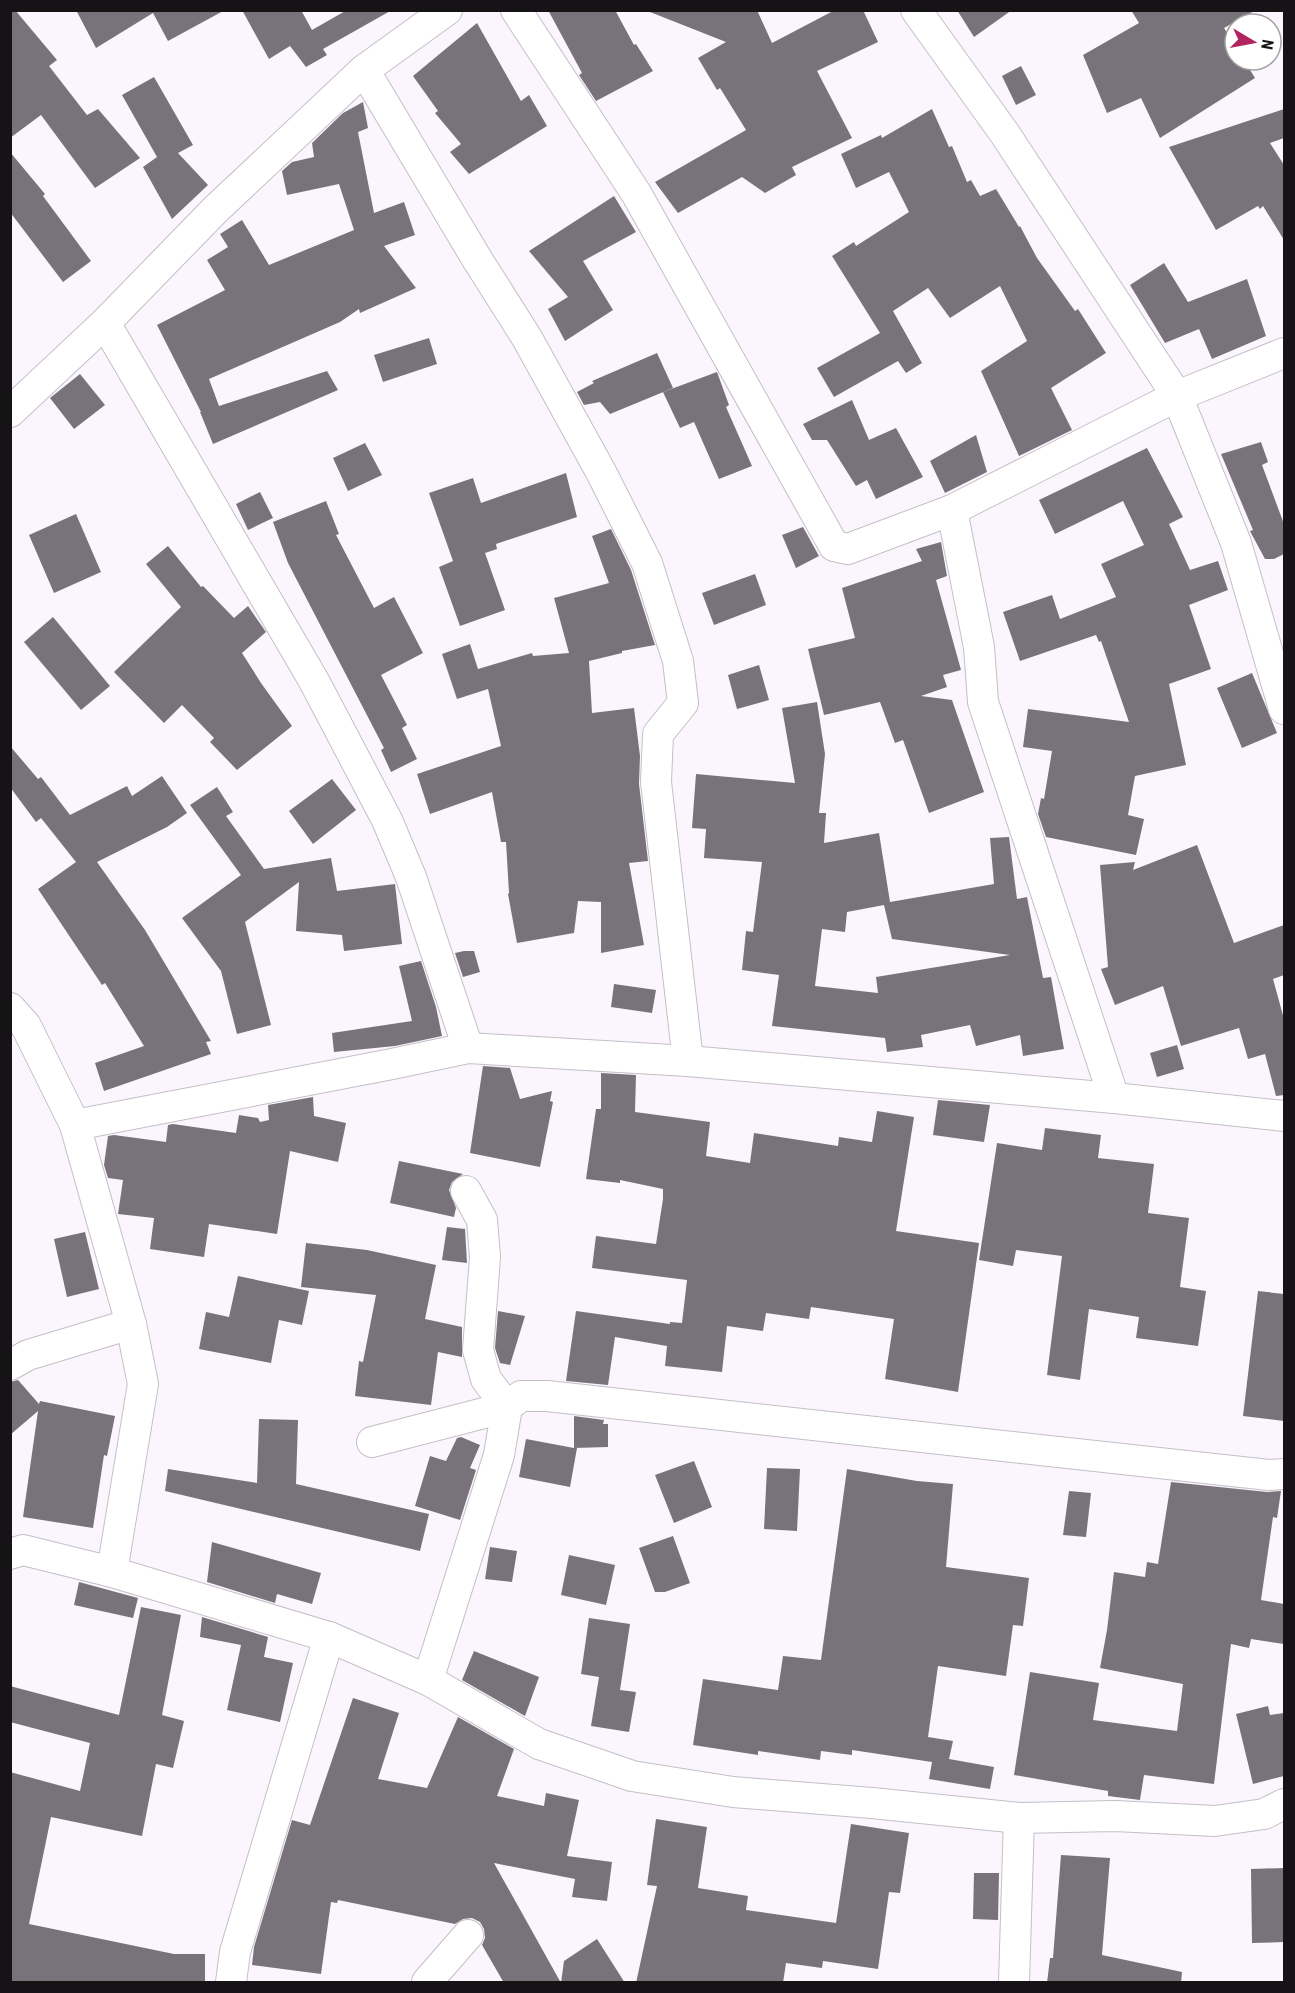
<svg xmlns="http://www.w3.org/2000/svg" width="1295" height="1993" viewBox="0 0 1295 1993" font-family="'Roboto Condensed',sans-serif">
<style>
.building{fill:#78737b;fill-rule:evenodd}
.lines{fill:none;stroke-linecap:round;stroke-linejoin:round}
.minor-casing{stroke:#c4bfc7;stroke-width:32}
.minor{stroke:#fff;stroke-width:30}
</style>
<rect width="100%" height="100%" fill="#fbf6fe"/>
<g class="building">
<path d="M10,10H15L57,60L49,66L87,115L98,109L140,158L95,188L41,115L10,138Z"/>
<path d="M76,10H225L168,41L153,13L96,48Z"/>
<path d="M242,10H301L312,30L347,10H392L323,49L327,55L306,67L290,46L269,59Z"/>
<path d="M548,10H615L634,45L636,44L653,71L596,101L579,75L582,73Z"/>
<path d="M650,10H757L772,43L835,10H863L878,42L817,71L852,138L792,167L796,175L765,193L742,177L678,213L655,182L746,130L720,88L717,90L698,58L726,42L650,12Z"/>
<path d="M957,10H1012L974,37Z"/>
<path d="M1131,10H1256L1224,28L1235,45V60H1244L1255,78L1160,138L1141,98L1107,113L1083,55L1139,23Z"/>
<path d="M477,23L521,101L529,95L547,126L469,174L450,152L461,144L435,113L438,111L413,76Z"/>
<path d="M1021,66L1036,95L1016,105L1002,76Z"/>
<path d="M154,77L193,145L178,153L208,185L172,219L143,167L157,157L122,95Z"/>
<path d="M363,102L368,128L358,132L374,213L404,202L415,235L384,246L416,288L360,313L359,309L340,322L209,379L219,406L327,371L338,390L213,444L200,412H201L157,325L225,290L207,260L228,247L220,234L242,220L269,265L354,230L339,184L287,195L282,171L292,162L314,157L312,143L343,113Z"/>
<path d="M932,109L949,147L952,146L967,182L971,180L980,196L996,189L1019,227L1020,226L1037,258L1075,311L1078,309L1106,353L1051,388L1072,430L1019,456L981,371L1027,341L1000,286L950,318L928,288L893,311L922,363L906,373L898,361L834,397L817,368L880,333L832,256L854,242L856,246L909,212L889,172L856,188L841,154L881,135L882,138Z"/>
<path d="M1284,109V138L1270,143L1284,165V240L1263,206L1260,209L1258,206L1216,230L1169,147Z"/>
<path d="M10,152L45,194L43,196L91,261L63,282L10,212Z"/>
<path d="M614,196L636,232L583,261L613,310L565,341L548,309L568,297L529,251Z"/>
<path d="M1164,263L1188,302L1247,279L1266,336L1212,359L1199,329L1165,343L1130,285Z"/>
<path d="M429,338L437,364L383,382L374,355Z"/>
<path d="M657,353L673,388L610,414L600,402L584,405L577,392L594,383L592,381Z"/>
<path d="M717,372L729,405L726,407L752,466L719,479L694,422L680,428L663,392Z"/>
<path d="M80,374L105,405L74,429L50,398Z"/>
<path d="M852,400L869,440L896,428L923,477L876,499L867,480L856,486L827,440H812L803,424Z"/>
<path d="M976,435L987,472L945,493L930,461Z"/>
<path d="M1261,442L1268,462L1262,465L1284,524V554L1274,559H1265L1251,533L1250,531L1253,530L1221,454Z"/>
<path d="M365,443L382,475L348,491L333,458Z"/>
<path d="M1147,448L1183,517L1169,524L1190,570L1218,561L1228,590L1189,605L1211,669L1169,684L1186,765L1135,776L1128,815L1144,819L1136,855L1046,837L1038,814L1041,798L1044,799L1052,751L1023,747L1028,709L1129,722L1101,641L1099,642L1096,635L1020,661L1003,612L1052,595L1060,619L1116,597L1101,564L1144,545L1123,501L1055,534L1039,500Z"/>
<path d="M566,473L577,517L496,544L497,549L485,553L505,610L460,626L439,567L453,561L429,493L473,478L481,503Z"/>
<path d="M260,492L273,518L248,530L236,504Z"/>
<path d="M326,501L339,534L336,535L374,608L394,597L423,653L381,675L407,725L402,728L417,759L391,772L381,750L384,748L288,563L273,522Z"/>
<path d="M76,514L101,572L54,593L29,535Z"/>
<path d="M803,527L819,556L796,568L782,535Z"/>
<path d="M611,529L631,570L655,645L622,651V653L589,661L592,713L634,708L640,756L639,784L648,861L629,863L644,945L601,953V902L578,901L574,933L517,943L508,894L509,893L506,842H501L492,792L430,814L417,774L501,746L488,689L457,699L442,654L470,644L478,669L532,653L533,656L569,653L554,598L609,583L592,536Z"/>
<path d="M941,542L947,576L936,580L961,670L943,675L947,687L921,696L952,700L984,792L929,813L903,740L895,743L880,702L824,715L808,649L855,638L842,588L922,561L916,549Z"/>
<path d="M168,546L201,587L203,586L234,618L248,606L266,632L242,653L261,683L292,726L237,770L210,742L214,738L182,705L164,723L114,672L181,607L146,564Z"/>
<path d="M755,574L766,605L714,625L702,593Z"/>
<path d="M53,617L110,686L81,710L24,642Z"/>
<path d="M759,665L769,700L737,709L728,675Z"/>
<path d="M1252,673L1277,733L1242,748L1217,688Z"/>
<path d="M817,702L825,754L819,813H826L824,843L879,833L890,902L994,884L990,838L1009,837L1017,899L1027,897L1043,978L1051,977L1064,1049L1023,1056L1020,1035L976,1046L970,1025L921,1035L923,1047L887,1052L885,1038L772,1026L779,975L742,970L746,931L753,932L762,862L704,858L706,829L692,828L696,774L795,783L782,708ZM884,905L892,939L1010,955L876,977L878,993L815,986L822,929L845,932L847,912Z"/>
<path d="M10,746L38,779L41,777L70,815L127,786L132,796L162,776L187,813L167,827L97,862L145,930L211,1041L206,1042L211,1054L104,1091L95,1063L144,1046L105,983L102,985L38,889L76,862L41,818L36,822L10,787Z"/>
<path d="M332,779L356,810L313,844L289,811Z"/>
<path d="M217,787L233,812L226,816L264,869L331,858L337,891L395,884L402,944L344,951L342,935L296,931L299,882L245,922L271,1025L237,1034L221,971L182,918L241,875L190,805Z"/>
<path d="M1197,845L1234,943L1284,925V975L1273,979L1284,1019V1095L1276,1096L1265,1054L1248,1059L1239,1028L1181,1046L1163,986L1115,1005L1101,969L1108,967L1100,865L1135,862L1133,870Z"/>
<path d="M464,951H474L480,972L463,977L455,953Z"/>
<path d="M421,961L436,1007L442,1036L395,1046L334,1052L332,1033L412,1021L399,966Z"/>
<path d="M614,984L656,990L652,1013L611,1007Z"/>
<path d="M1177,1045L1184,1069L1157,1077L1150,1053Z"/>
<path d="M483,1066L510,1068L520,1099L552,1091L550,1101L553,1102L540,1167L470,1153Z"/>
<path d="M601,1073L636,1075L635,1112L710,1122L706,1156L750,1163L754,1133L838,1146L839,1137L872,1142L877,1111L914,1117L896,1231L979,1243L958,1392L885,1379L894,1319L811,1307L809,1319L766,1313L763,1331L727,1326L722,1372L665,1366L667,1346L615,1337L608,1385L566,1381L576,1311L670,1324V1322L682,1323L687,1280L592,1268L596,1236L656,1244L663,1199V1189L620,1180V1183L586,1179L596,1109H601Z"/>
<path d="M313,1097L314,1116L346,1123L338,1162L290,1151L277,1234L209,1224L204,1257L150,1249L154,1218L118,1214L123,1180L108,1178L104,1165L108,1136L114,1135L166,1142L168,1125L173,1124L236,1133L239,1115L258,1118L260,1122L269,1120L268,1105Z"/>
<path d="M938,1100L990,1105L984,1142L933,1135Z"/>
<path d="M1045,1128L1101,1135L1098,1158L1154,1164L1148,1213L1189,1218L1180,1287L1206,1291L1198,1346L1136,1338L1139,1317L1089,1309L1080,1380L1047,1375L1062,1256L1016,1250L1013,1266L979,1260L997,1143L1042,1150Z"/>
<path d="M399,1161L463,1174L452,1182L449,1190L456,1208L454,1217L390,1203Z"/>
<path d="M447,1227L465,1229L467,1263L442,1260Z"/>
<path d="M85,1232L99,1289L67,1297L54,1239Z"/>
<path d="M306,1243L367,1250L436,1265L425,1319L462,1327V1357L438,1352L431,1405L355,1396L359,1361L363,1362L376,1295L301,1287Z"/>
<path d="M238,1276L309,1291L302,1325L279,1320L271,1363L199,1349L206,1312L229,1317Z"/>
<path d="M1258,1291L1284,1294V1421L1243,1416Z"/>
<path d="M498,1311L525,1316L510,1365L500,1363L495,1348Z"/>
<path d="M18,1380L39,1404L40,1401L115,1416L107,1456L104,1455L93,1528L23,1517L38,1411L10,1435V1382Z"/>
<path d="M574,1416L604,1420L603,1424H608V1447L574,1448H577L570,1487L519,1477L526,1439L574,1448Z"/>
<path d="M259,1419L298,1420L296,1484L429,1514L420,1551L165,1491L168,1469L257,1483Z"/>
<path d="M461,1437L480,1445L470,1468L476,1470L460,1520L415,1506L430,1456L446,1461L457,1438Z"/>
<path d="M694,1461L712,1507L674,1523L655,1475Z"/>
<path d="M767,1468L800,1469L797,1531L764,1529Z"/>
<path d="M847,1469L917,1481L953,1484L946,1567L1029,1578L1023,1626L1013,1625L1006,1676L938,1666L928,1737L953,1741L949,1759L994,1767L990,1789L929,1779L932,1762L852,1750V1755L821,1751L820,1760L758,1751V1755L693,1745L703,1679L778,1690L783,1656L821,1660Z"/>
<path d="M1171,1482L1267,1492L1281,1491L1277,1518L1273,1517L1261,1600L1284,1604V1644L1251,1639L1249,1648L1231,1644L1214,1784L1144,1775L1140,1800L1108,1796V1791L1014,1775L1030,1672L1099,1683L1093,1720L1177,1731L1183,1684L1100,1668L1107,1630L1114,1572L1145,1577L1147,1562L1158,1564Z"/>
<path d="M1069,1491L1091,1493L1086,1537L1063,1535Z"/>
<path d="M673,1536L690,1583L665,1592H655L639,1548Z"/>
<path d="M212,1542L321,1573L312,1604L277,1594L275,1603L207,1582Z"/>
<path d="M490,1547L517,1551L512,1582L485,1579Z"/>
<path d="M569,1555L615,1565L606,1605L561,1595Z"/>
<path d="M79,1582L138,1598L133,1618L74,1605Z"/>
<path d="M141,1607L181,1615L162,1715L184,1721L173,1768L156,1764L142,1836L51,1817L29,1924L174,1954H205V1982L10,1983V1772L80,1791L90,1743L10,1722V1686L119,1715Z"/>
<path d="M202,1617L268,1637L264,1657L293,1663L280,1722L227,1710L241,1645L200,1637Z"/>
<path d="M589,1618L630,1624L620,1690L636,1692L629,1732L591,1726L599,1677L581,1674Z"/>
<path d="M474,1651L539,1677L525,1716L462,1680Z"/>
<path d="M353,1698L399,1713L378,1779L427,1788L458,1717L514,1749L497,1796L544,1806L546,1793L579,1800L567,1856L612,1862L607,1901L572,1897L575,1879L494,1863L561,1983H504L482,1945L485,1938L484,1929L480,1922L472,1918L463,1919L455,1924L338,1900L337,1903L331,1902L321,1974L252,1965L254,1947L292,1820L310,1825Z"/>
<path d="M1268,1706L1270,1715L1284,1713V1776L1253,1784L1236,1714Z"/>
<path d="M656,1819L707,1827L698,1888L748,1896L746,1910L836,1923L851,1824L909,1833L900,1893L889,1892L878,1969L823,1961L822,1968L786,1963L783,1983H636L657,1886L647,1885Z"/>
<path d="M1061,1855L1110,1858L1102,1955L1182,1972L1181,1983H1047L1050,1958H1053Z"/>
<path d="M1284,1868V1942L1252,1943L1251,1869Z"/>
<path d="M974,1873H999L998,1920L973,1919Z"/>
<path d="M597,1939L625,1983H561L564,1961Z"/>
</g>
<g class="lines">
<g class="minor-casing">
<g id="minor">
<path d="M516,10L636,193L834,546L848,549L952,510L1177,396L1284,353"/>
<path d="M916,10L1005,134L1177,396L1236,543L1284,709"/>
<path d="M364,70L477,259L527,338L601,472L647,563L678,661L683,703L658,734L656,782L688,1061"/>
<path d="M105,323L314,681L387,820L411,877L468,1048"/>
<path d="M10,412L105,323L215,210L364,70L447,10"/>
<path d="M952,510L979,647L983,702L1114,1098"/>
<path d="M10,1008L26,1026L75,1125L131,1324L143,1384L112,1572L23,1550L10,1554"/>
<path d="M75,1125L392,1064L468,1048L688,1061L1114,1098L1284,1116"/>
<path d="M10,1365L28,1355L131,1324"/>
<path d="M372,1442L507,1407L521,1396H547L1269,1475L1284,1474"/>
<path d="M112,1572L329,1637L428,1680L539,1744L632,1776L733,1792L872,1803L1019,1818L1115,1816L1215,1821L1264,1814L1284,1804"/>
<path d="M428,1680L499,1455L507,1407L486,1379L478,1350L485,1257L482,1220L466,1191"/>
<path d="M231,1982L235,1952L329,1637"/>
<path d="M427,1982L468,1935"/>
<path d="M1014,1982L1019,1818"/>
</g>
</g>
<use href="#minor" class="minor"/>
</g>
<rect width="1295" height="1993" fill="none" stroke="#151315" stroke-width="24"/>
<g transform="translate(1253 42) rotate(100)"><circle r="28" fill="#ffffff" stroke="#a1a1a1" stroke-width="1.5"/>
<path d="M0-4.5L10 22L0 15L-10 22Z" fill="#b1255f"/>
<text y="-9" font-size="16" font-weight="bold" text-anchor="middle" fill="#151315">N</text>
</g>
</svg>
